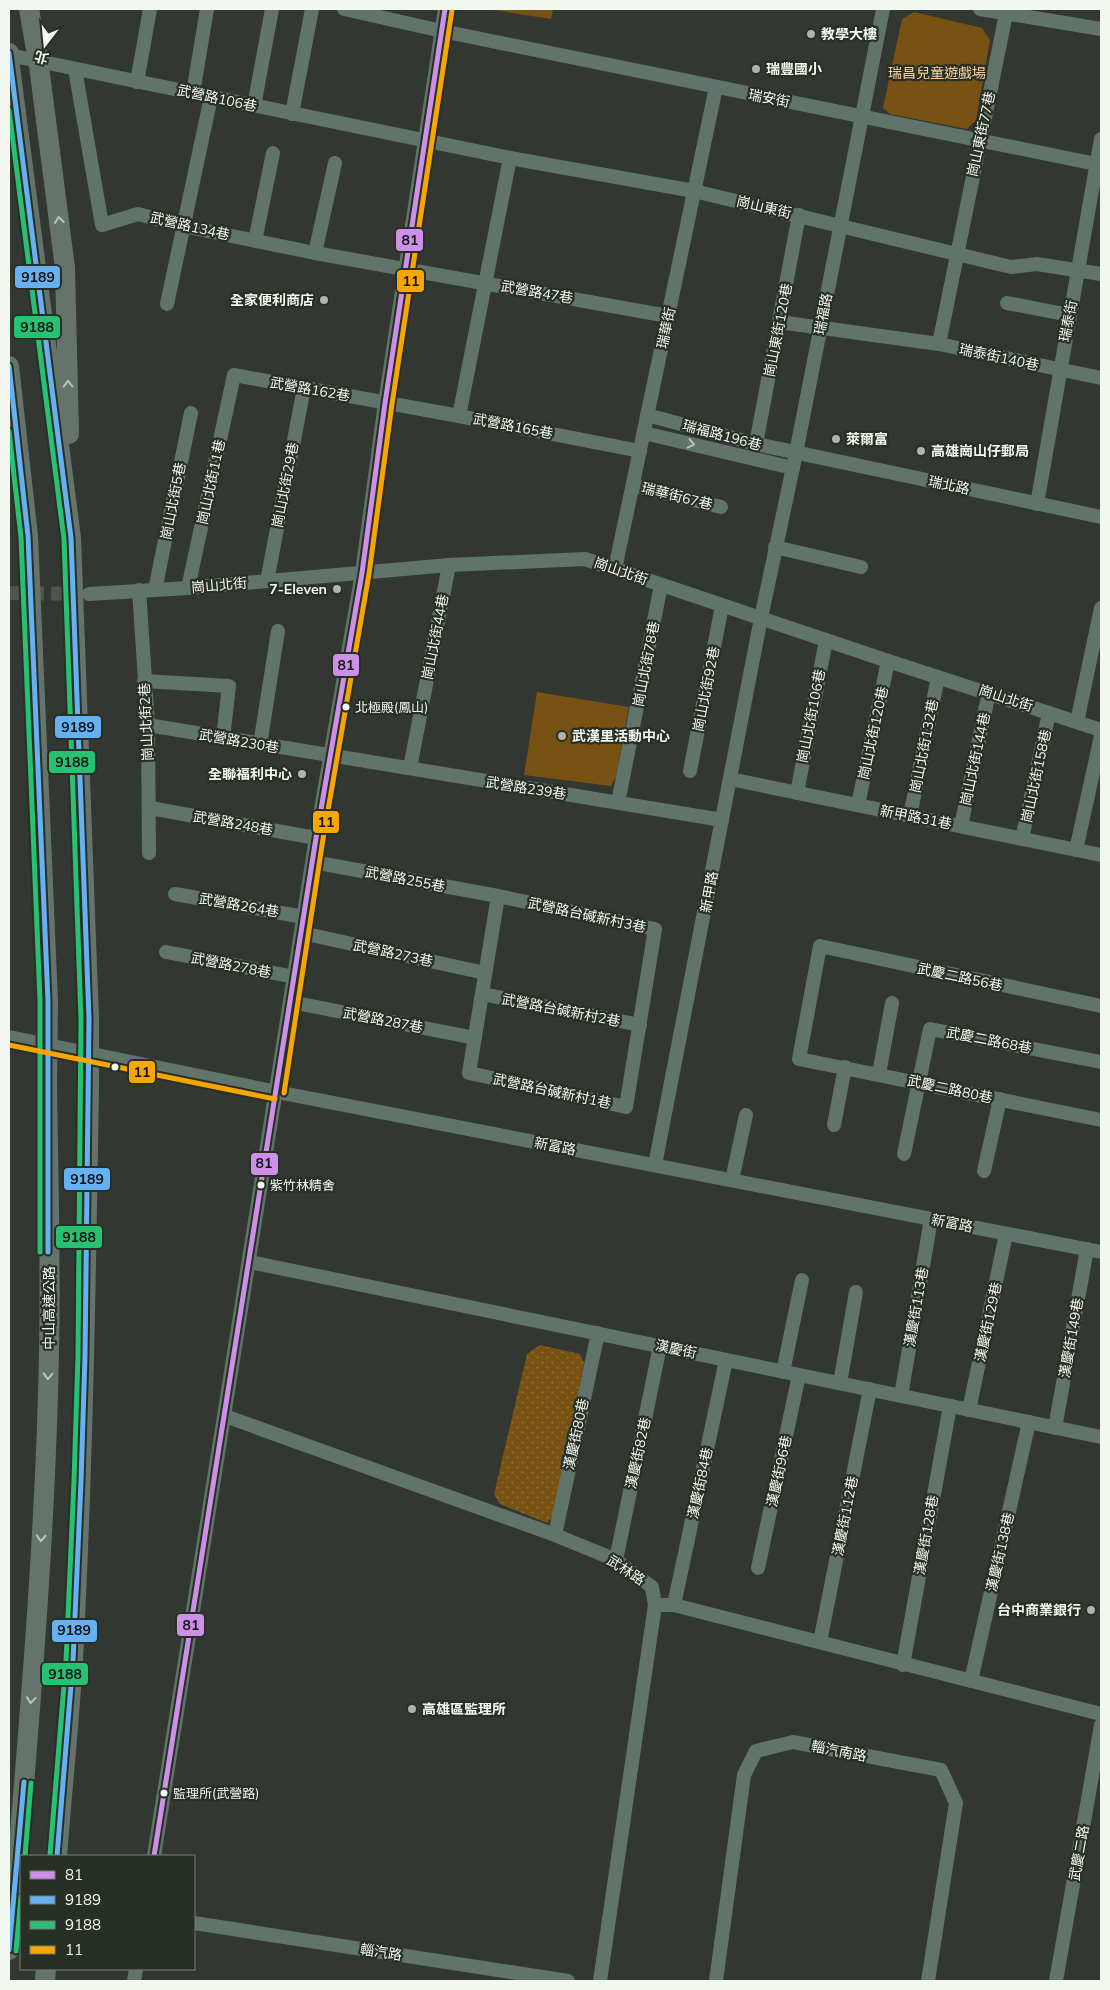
<svg xmlns="http://www.w3.org/2000/svg" width="1110" height="1990" viewBox="0 0 1110 1990" font-family="Mulish,'Noto Sans TC',sans-serif">
<style>
.grass{fill:url(#grass-dots)}
.park{fill:#785212}
.lines{fill:none;stroke-linecap:round;stroke-linejoin:round}
.minor-tunnel{stroke:#50544e;stroke-width:14;stroke-dasharray:14 7;stroke-linecap:butt}
.minor{stroke:#60746c;stroke-width:14}
.highway{stroke:#66736c;stroke-width:20}
.highway-bridge{stroke:#66736c;stroke-width:20}
.bus-1-casing{stroke:#282f25;stroke-width:9}
.bus-2-casing{stroke:#282f25;stroke-width:9}
.bus-3-casing{stroke:#282f25;stroke-width:9}
.bus-4-casing{stroke:#282f25;stroke-width:9}
.bus-1{stroke:#ce8fe9;stroke-width:5}
.bus-2{stroke:#66b1f2;stroke-width:5}
.bus-3{stroke:#26c172;stroke-width:5}
.bus-4{stroke:#f7a600;stroke-width:5}
.oneway{stroke:#bac2bb}
.oneway2{stroke:#b8c3bb}
.poi-dot{fill:#afb4ad;stroke:#282f25;stroke-width:2}
.bus-dot{fill:#f2f7f0;stroke:#282f25;stroke-width:2}
.labels{text-anchor:middle;dominant-baseline:central;stroke-width:4.5;stroke-linejoin:round;paint-order:stroke}
.bus-label{font-size:13px;fill:#f2f7f0;stroke:#282f25;text-anchor:start}
.poi-label{font-size:14px;font-weight:bold;fill:#f2f7f0;stroke:#282f25;text-anchor:start}
.park-label{font-size:14px;fill:#fbd19c;stroke:#282f25}
.street-label{font-size:14px;fill:#f2f7f0;stroke:#282f25}
.line-badge{stroke:#282f25;stroke-width:2}
.pale-badge-label{font-size:14px;text-anchor:middle;font-weight:bold;fill:#111}
</style>
<defs>
<pattern id="grass-dots" width="8" height="8" patternUnits="userSpaceOnUse" patternTransform="scale(1.25)"><rect width="8" height="8" fill="#785212"/><path d="M2 2h.1M6 6h.1" fill="none" stroke="#8c6c35" stroke-width="1.8" stroke-linecap="round"/></pattern>
</defs>
<rect width="100%" height="100%" fill="#333731"/>
<path class="grass" d="M540,1345L580,1354L584,1363L554,1516L547,1523L500,1504L494,1494L527,1354Z"/>
<g class="park">
<path d="M488,9H553L551,19Z"/>
<path d="M914,12L982,28L990,40L976,120L967,129L890,114L883,108L902,19Z"/>
<path d="M537,692L629,707L616,777L611,786L524,775Z"/>
</g>
<g class="lines">
<path class="minor-tunnel" d="M9,593L81,594"/>
<g class="minor">
<path d="M344,9L442,31L1101,165"/>
<path d="M980,9L1101,29"/>
<path d="M1007,9L939,344L1101,378"/>
<path d="M9,55L510,158L694,191L1011,267L1037,264L1101,274"/>
<path d="M75,69L102,225L138,214L183,226L315,253L668,316"/>
<path d="M137,82L150,9"/>
<path d="M193,93L207,9"/>
<path d="M254,106L272,9"/>
<path d="M292,114L312,9"/>
<path d="M255,241L273,153"/>
<path d="M315,253L335,163"/>
<path d="M1007,303L1069,315"/>
<path d="M167,304L211,97"/>
<path d="M779,322L939,344"/>
<path d="M647,415L756,444L1101,517"/>
<path d="M459,416L510,158"/>
<path d="M644,433L793,468"/>
<path d="M756,444L799,215"/>
<path d="M633,485L721,507"/>
<path d="M1037,504L1101,139"/>
<path d="M775,547L861,567"/>
<path d="M615,569L716,87"/>
<path d="M267,581L304,388"/>
<path d="M188,588L234,375L459,416L640,451"/>
<path d="M139,590L148,725L149,853"/>
<path d="M155,590L191,413"/>
<path d="M89,594L188,588L449,565L585,559L888,661L1101,730"/>
<path d="M144,681L229,686L223,738"/>
<path d="M1077,722L1101,608"/>
<path d="M148,725L722,820"/>
<path d="M260,745L278,631"/>
<path d="M410,768L449,565"/>
<path d="M690,771L722,606"/>
<path d="M730,779L1101,855"/>
<path d="M797,793L826,640"/>
<path d="M618,803L661,585"/>
<path d="M858,805L888,661"/>
<path d="M150,808L316,838"/>
<path d="M910,816L938,677"/>
<path d="M961,826L989,692"/>
<path d="M1022,839L1049,713"/>
<path d="M1076,850L1101,736"/>
<path d="M313,862L498,896L655,929L626,1107L469,1073L498,896"/>
<path d="M175,894L304,917"/>
<path d="M302,933L485,973"/>
<path d="M166,952L295,977"/>
<path d="M482,994L640,1025"/>
<path d="M291,1002L475,1038"/>
<path d="M1101,1006L820,946L799,1059L1101,1120"/>
<path d="M9,1037L277,1092L1101,1252"/>
<path d="M879,1074L892,1003"/>
<path d="M834,1125L845,1067"/>
<path d="M904,1154L930,1029L1101,1062"/>
<path d="M655,1165L761,618L796,453L883,9"/>
<path d="M984,1171L1000,1099"/>
<path d="M732,1180L746,1115"/>
<path d="M250,1262L1101,1437"/>
<path d="M783,1372L802,1280"/>
<path d="M840,1383L856,1292"/>
<path d="M901,1396L931,1219"/>
<path d="M969,1410L1006,1234"/>
<path d="M225,1416L555,1535L616,1560L652,1587L655,1605L600,1981"/>
<path d="M1055,1428L1087,1249"/>
<path d="M555,1535L598,1333"/>
<path d="M616,1560L660,1346"/>
<path d="M758,1568L799,1375"/>
<path d="M655,1605H674L1101,1714"/>
<path d="M674,1605L726,1360"/>
<path d="M820,1642L870,1389"/>
<path d="M903,1665L950,1406"/>
<path d="M971,1681L1029,1422"/>
<path d="M154,1856L316,838L362,573L385,403L445,9"/>
<path d="M194,1923L568,1981"/>
<path d="M134,1981L136,1969"/>
<path d="M716,1981L744,1775L756,1751L793,1742L941,1770L956,1803L928,1981"/>
<path d="M1056,1981L1101,1725"/>
</g>
<g class="highway">
<path d="M10,67L71,538L89,1019"/>
<path d="M65,268L69,434"/>
<path d="M9,366L28,536L48,1001"/>
<path d="M57,1856C62,1791 69,1725 73,1659C83,1468 86,1277 89,1085"/>
<path d="M18,1857C32,1689 46,1520 49,1351C51,1262 48,1172 47,1082"/>
<path d="M9,1950L12,1921"/>
<path d="M45,1981L46,1969"/>
</g>
<g class="highway-bridge">
<path d="M29,9L39,66L65,268"/>
<path d="M9,53L10,67"/>
<path d="M47,1082L48,1001"/>
<path d="M89,1085V1019"/>
<path d="M12,1921L18,1857"/>
</g>
<g class="bus-1-casing">
<path id="bus-1" d="M154,1856L316,838L362,573L385,403L445,9"/>
</g>
<g class="bus-2-casing">
<g id="bus-2">
<path d="M9,53L71,538L89,1019L85,1356L81,1481L73,1661L57,1856"/>
<path d="M9,366L28,536L48,1001V1252"/>
<path d="M9,1950L24,1782"/>
</g>
</g>
<g class="bus-3-casing">
<g id="bus-3">
<path d="M9,110L64,539L81,1019L78,1356L74,1481L66,1661L50,1855"/>
<path d="M9,431L21,537L40,1001V1252"/>
<path d="M25,1856L31,1783"/>
<path d="M16,1951L21,1897"/>
</g>
</g>
<g class="bus-4-casing">
<g id="bus-4">
<path d="M9,1045L275,1099"/>
<path d="M284,1093L323,839L369,574L392,404L452,10"/>
</g>
</g>
<use href="#bus-1" class="bus-1"/>
<use href="#bus-2" class="bus-2"/>
<use href="#bus-3" class="bus-3"/>
<use href="#bus-4" class="bus-4"/>
</g>
<defs><path id="oneway-chevron" d="M-2-3.5L2.5 0L-2 3.5" fill="none" stroke-width="1.6" stroke-linecap="round" stroke-linejoin="round" transform="scale(1.25)"/></defs>
<g class="oneway">
<use href="#oneway-chevron" transform="translate(59 220) rotate(-97)"/>
<use href="#oneway-chevron" transform="translate(68 384) rotate(-91)"/>
<use href="#oneway-chevron" transform="translate(48 1376) rotate(92)"/>
<use href="#oneway-chevron" transform="translate(41 1538) rotate(93)"/>
<use href="#oneway-chevron" transform="translate(31 1700) rotate(95)"/>
</g>
<use class="oneway2" href="#oneway-chevron" transform="translate(691 444) rotate(13)"/>
<g class="poi-dot">
<circle cx="811" cy="34" r="5"/>
<circle cx="756" cy="69" r="5"/>
<circle cx="324" cy="300" r="5"/>
<circle cx="836" cy="439" r="5"/>
<circle cx="921" cy="451" r="5"/>
<circle cx="337" cy="589" r="5"/>
<circle cx="562" cy="736" r="5"/>
<circle cx="302" cy="774" r="5"/>
<circle cx="1091" cy="1610" r="5"/>
<circle cx="412" cy="1709" r="5"/>
</g>
<g class="bus-dot">
<circle cx="346" cy="707" r="4.5"/>
<circle cx="115" cy="1067" r="4.5"/>
<circle cx="261" cy="1185" r="4.5"/>
<circle cx="164" cy="1793" r="4.5"/>
</g>
<g class="labels">
<g class="bus-label">
<text x="355" y="707">北極殿(鳳山)</text>
<text x="270" y="1185">紫竹林精舍</text>
<text x="173" y="1793">監理所(武營路)</text>
</g>
<g class="poi-label">
<text x="821" y="34">教學大樓</text>
<text x="766" y="69">瑞豐國小</text>
<text x="314" y="300" text-anchor="end">全家便利商店</text>
<text x="846" y="439">萊爾富</text>
<text x="931" y="451">高雄崗山仔郵局</text>
<text x="327" y="589" text-anchor="end">7-Eleven</text>
<text x="572" y="736">武漢里活動中心</text>
<text x="292" y="774" text-anchor="end">全聯福利中心</text>
<text x="1081" y="1610" text-anchor="end">台中商業銀行</text>
<text x="422" y="1709">高雄區監理所</text>
</g>
<g class="park-label">
<text x="937" y="73">瑞昌兒童遊戲場</text>
</g>
<g class="street-label">
<text transform="translate(217 98) rotate(12)">武營路106巷</text>
<text transform="translate(769 98) rotate(11)">瑞安街</text>
<text transform="translate(981 134) rotate(-78)">崗山東街77巷</text>
<text transform="translate(764 207) rotate(13)">崗山東街</text>
<text transform="translate(190 226) rotate(13)">武營路134巷</text>
<text transform="translate(537 292) rotate(10)">武營路47巷</text>
<text transform="translate(823 314) rotate(-79)">瑞福路</text>
<text transform="translate(1068 321) rotate(-79)">瑞泰街</text>
<text transform="translate(666 328) rotate(-78)">瑞華街</text>
<text transform="translate(778 330) rotate(-79)">崗山東街120巷</text>
<text transform="translate(999 357) rotate(12)">瑞泰街140巷</text>
<text transform="translate(310 389) rotate(10)">武營路162巷</text>
<text transform="translate(513 426) rotate(11)">武營路165巷</text>
<text transform="translate(722 435) rotate(15)">瑞福路196巷</text>
<text transform="translate(211 482) rotate(-78)">崗山北街11巷</text>
<text transform="translate(285 485) rotate(-79)">崗山北街29巷</text>
<text transform="translate(949 485) rotate(12)">瑞北路</text>
<text transform="translate(677 496) rotate(14)">瑞華街67巷</text>
<text transform="translate(173 501) rotate(-79)">崗山北街5巷</text>
<text transform="translate(621 571) rotate(19)">崗山北街</text>
<text transform="translate(219 585) rotate(-5)">崗山北街</text>
<text transform="translate(435 637) rotate(-79)">崗山北街44巷</text>
<text transform="translate(646 664) rotate(-79)">崗山北街78巷</text>
<text transform="translate(706 689) rotate(-79)">崗山北街92巷</text>
<text transform="translate(1006 698) rotate(18)">崗山北街</text>
<text transform="translate(811 716) rotate(-79)">崗山北街106巷</text>
<text transform="translate(146 722) rotate(-93)">崗山北街2巷</text>
<text transform="translate(873 733) rotate(-78)">崗山北街120巷</text>
<text transform="translate(239 741) rotate(10)">武營路230巷</text>
<text transform="translate(924 746) rotate(-79)">崗山北街132巷</text>
<text transform="translate(975 759) rotate(-78)">崗山北街144巷</text>
<text transform="translate(1036 776) rotate(-78)">崗山北街158巷</text>
<text transform="translate(526 788) rotate(9)">武營路239巷</text>
<text transform="translate(916 817) rotate(11)">新甲路31巷</text>
<text transform="translate(233 823) rotate(10)">武營路248巷</text>
<text transform="translate(405 879) rotate(11)">武營路255巷</text>
<text transform="translate(709 892) rotate(-80)">新甲路</text>
<text transform="translate(239 905) rotate(10)">武營路264巷</text>
<text transform="translate(587 915) rotate(12)">武營路台碱新村3巷</text>
<text transform="translate(393 953) rotate(12)">武營路273巷</text>
<text transform="translate(231 965) rotate(11)">武營路278巷</text>
<text transform="translate(960 977) rotate(12)">武慶二路56巷</text>
<text transform="translate(561 1010) rotate(11)">武營路台碱新村2巷</text>
<text transform="translate(383 1020) rotate(11)">武營路287巷</text>
<text transform="translate(989 1040) rotate(11)">武慶二路68巷</text>
<text transform="translate(950 1089) rotate(12)">武慶二路80巷</text>
<text transform="translate(552 1091) rotate(12)">武營路台碱新村1巷</text>
<text transform="translate(555 1146) rotate(11)">新富路</text>
<text transform="translate(952 1223) rotate(11)">新富路</text>
<text transform="translate(916 1307) rotate(-80)">漢慶街113巷</text>
<text transform="translate(49 1308) rotate(-90)">中山高速公路</text>
<text transform="translate(988 1322) rotate(-78)">漢慶街129巷</text>
<text transform="translate(1071 1338) rotate(-80)">漢慶街149巷</text>
<text transform="translate(676 1349) rotate(12)">漢慶街</text>
<text transform="translate(576 1434) rotate(-78)">漢慶街80巷</text>
<text transform="translate(638 1453) rotate(-78)">漢慶街82巷</text>
<text transform="translate(779 1471) rotate(-78)">漢慶街96巷</text>
<text transform="translate(700 1483) rotate(-78)">漢慶街84巷</text>
<text transform="translate(845 1516) rotate(-79)">漢慶街112巷</text>
<text transform="translate(926 1535) rotate(-80)">漢慶街128巷</text>
<text transform="translate(1000 1552) rotate(-77)">漢慶街138巷</text>
<text transform="translate(626 1570) rotate(33)">武林路</text>
<text transform="translate(839 1751) rotate(11)">輜汽南路</text>
<text transform="translate(1079 1853) rotate(-80)">武慶二路</text>
<text transform="translate(381 1952) rotate(9)">輜汽路</text>
</g>
</g>
<g class="line-badge">
<rect x="395" y="228" width="29" height="24" rx="5" fill="#ce8fe9"/>
<rect x="14" y="265" width="47" height="24" rx="5" fill="#66b1f2"/>
<rect x="396" y="269" width="29" height="24" rx="5" fill="#f7a600"/>
<rect x="13" y="315" width="48" height="24" rx="5" fill="#26c172"/>
<rect x="332" y="653" width="28" height="24" rx="5" fill="#ce8fe9"/>
<rect x="54" y="715" width="48" height="24" rx="5" fill="#66b1f2"/>
<rect x="48" y="750" width="48" height="24" rx="5" fill="#26c172"/>
<rect x="312" y="810" width="28" height="24" rx="5" fill="#f7a600"/>
<rect x="128" y="1060" width="28" height="24" rx="5" fill="#f7a600"/>
<rect x="250" y="1152" width="29" height="24" rx="5" fill="#ce8fe9"/>
<rect x="63" y="1167" width="48" height="24" rx="5" fill="#66b1f2"/>
<rect x="55" y="1225" width="48" height="24" rx="5" fill="#26c172"/>
<rect x="176" y="1613" width="29" height="24" rx="5" fill="#ce8fe9"/>
<rect x="51" y="1619" width="47" height="24" rx="5" fill="#66b1f2"/>
<rect x="41" y="1662" width="48" height="24" rx="5" fill="#26c172"/>
</g>
<g class="pale-badge-label">
<text x="410" y="245">81</text>
<text x="38" y="282">9189</text>
<text x="411" y="286">11</text>
<text x="37" y="332">9188</text>
<text x="346" y="670">81</text>
<text x="78" y="732">9189</text>
<text x="72" y="767">9188</text>
<text x="326" y="827">11</text>
<text x="142" y="1077">11</text>
<text x="264" y="1168">81</text>
<text x="87" y="1184">9189</text>
<text x="79" y="1242">9188</text>
<text x="191" y="1630">81</text>
<text x="74" y="1635">9189</text>
<text x="65" y="1679">9188</text>
</g>
<rect width="1110" height="1990" fill="none" stroke="#f2f7f0" stroke-width="20"/>
<rect x="20" y="1855" width="175" height="115" fill="#282f25" stroke="#797f76"/>
<rect x="30" y="1871" width="25" height="8" fill="#ce8fe9" stroke="#797f76"/>
<text x="65" y="1880" font-size="15" fill="#f2f7f0">81</text>
<rect x="30" y="1896" width="25" height="8" fill="#66b1f2" stroke="#797f76"/>
<text x="65" y="1905" font-size="15" fill="#f2f7f0">9189</text>
<rect x="30" y="1921" width="25" height="8" fill="#26c172" stroke="#797f76"/>
<text x="65" y="1930" font-size="15" fill="#f2f7f0">9188</text>
<rect x="30" y="1946" width="25" height="8" fill="#f7a600" stroke="#797f76"/>
<text x="65" y="1955" font-size="15" fill="#f2f7f0">11</text>
<g transform="translate(45 45) rotate(196)" stroke="#282f25" stroke-width="4" paint-order="stroke">
<path d="M0-4L9 19L0 12L-9 19Z" fill="#f2f7f0"/>
<text y="-8" font-size="14" font-weight="bold" text-anchor="middle" fill="#f2f7f0">北</text>
</g>
</svg>
